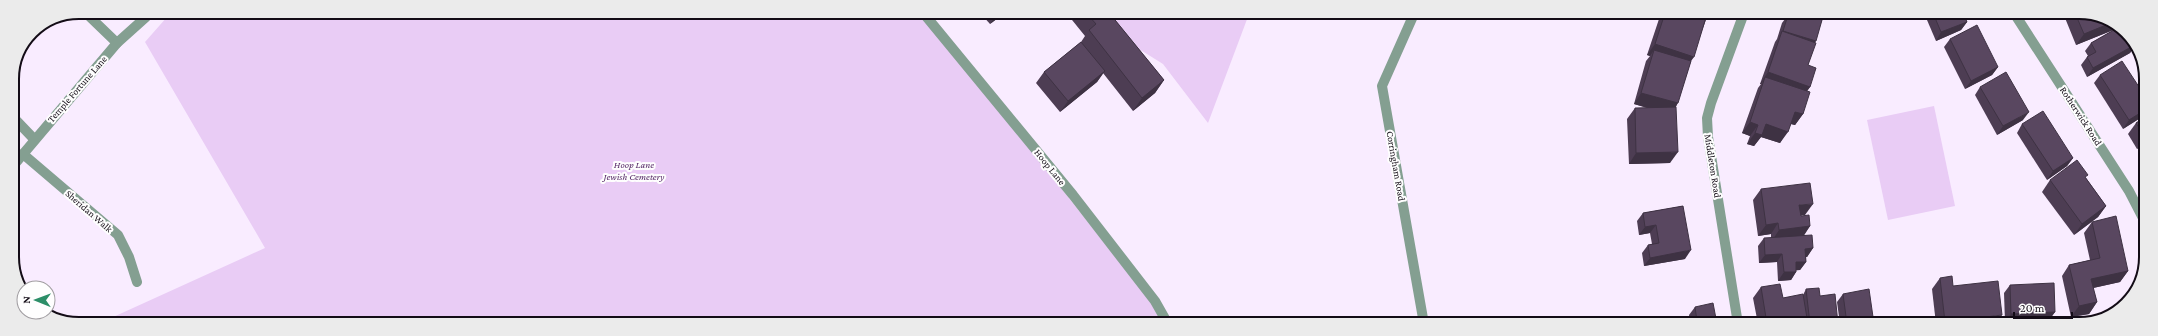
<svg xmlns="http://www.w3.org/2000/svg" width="2158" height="336" viewBox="0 0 2158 336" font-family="'Crimson Pro',serif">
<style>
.green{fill:#e9ccf5}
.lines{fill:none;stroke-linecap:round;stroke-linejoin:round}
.minor{stroke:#849f91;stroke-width:10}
.wall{fill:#4d3d53}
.shaded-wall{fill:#3e3243}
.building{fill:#594760;stroke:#3e3243}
.labels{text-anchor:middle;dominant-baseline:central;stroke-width:4;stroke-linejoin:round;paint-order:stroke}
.street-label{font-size:10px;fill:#130c16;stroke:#fefefe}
.park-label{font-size:10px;font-style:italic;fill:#582b69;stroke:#fefefe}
.rim{fill:none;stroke:#130c16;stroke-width:2}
</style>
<rect width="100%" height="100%" fill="#f9ecff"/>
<g class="green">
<path d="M1249,14L1208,123L1163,64L1139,49L1111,15Z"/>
<path d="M925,15L1168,324L100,323L265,248L145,42L167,17Z"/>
<path d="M1934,106L1955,206L1888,220L1867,120Z"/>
</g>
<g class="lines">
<g class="minor">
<path d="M2014,13L2129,191L2145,222"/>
<path d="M1414,14L1382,86L1424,324"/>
<path d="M925,15L1073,195L1155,301L1168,324"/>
<path d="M90,17L117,43"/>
<path d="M12,116L34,139"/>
<path d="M23,154L118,235L129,257L137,282"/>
<path d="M13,166L117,43L146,17"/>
<path d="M1738,324L1708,137L1707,118L1711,103L1744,13"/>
</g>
</g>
<g class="wall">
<path d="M1661,13H1709L1707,17L1691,61L1676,107L1670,163L1629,164L1627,119L1635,108H1647L1634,104L1646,61L1650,56L1647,55Z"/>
<path d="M1792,13H1824L1808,65L1810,87L1807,91L1803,114L1795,125L1791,124L1780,143L1761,137L1754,146L1747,144L1750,136L1742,133L1758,88L1761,84H1760L1775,42L1777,39L1782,23L1788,15L1791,16Z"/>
<path d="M1924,13H1963L1967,22L1961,30L1936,41Z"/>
<path d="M2063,13H2088L2119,27H2118L2123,29L2134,47L2130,53L2087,77L2081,65L2087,57L2088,56L2085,51L2091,43L2116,29L2076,45Z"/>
<path d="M982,15H1002L990,24Z"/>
<path d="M1068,15H1111L1164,80L1155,93L1133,111L1103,73L1097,82L1060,112L1036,83L1044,72L1081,42L1085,36Z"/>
<path d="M1950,39L1998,67L1992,75L1965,89L1944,47Z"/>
<path d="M2100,75L2145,115L2123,129L2094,83Z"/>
<path d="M1980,87L2023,120L1997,135L1975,95Z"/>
<path d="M2145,117V144L2137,149L2128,134L2136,123Z"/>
<path d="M2022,124L2073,158L2067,166L2047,180L2017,133Z"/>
<path d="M2086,178L2106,206L2098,217L2074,235L2042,192L2050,180Z"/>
<path d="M1761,189L1805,215H1801L1810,226L1803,236L1813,248L1807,257H1806V262L1800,270H1796V272L1791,280L1778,281L1777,262L1759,263L1758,246L1764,238H1771V234L1758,236L1753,200Z"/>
<path d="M1683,206L1685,259L1644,266L1642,253L1648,245L1652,244L1650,233L1639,235L1637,221L1643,213Z"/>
<path d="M2092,222L2128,271L2120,282L2093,288L2097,302L2089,314L2071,317L2062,276L2069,265L2090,260L2084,233Z"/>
<path d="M1940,278L1953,286L1996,324H1936L1932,289Z"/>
<path d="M2010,285L2055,312L2049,320L2005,322L2004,293Z"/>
<path d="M1761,287L1783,298L1803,295L1806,289L1820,296L1838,324H1758L1753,298Z"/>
<path d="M1843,294L1874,324H1840L1837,302Z"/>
<path d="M1695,307L1717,324H1689L1690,322L1689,315Z"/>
<path d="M1632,320L1645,324H1629Z"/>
</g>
<g class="shaded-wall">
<path d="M996,15H1002L990,24Z"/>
<path d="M1967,22L1961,30L1936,41L1941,32Z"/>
<path d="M2111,23L2119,27L2118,28L2076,45L2084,34Z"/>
<path d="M1783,31L1816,41L1810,49Z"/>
<path d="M1655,44L1694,57L1686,68L1654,50L1650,56L1647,55Z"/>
<path d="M2133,46L2134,47L2130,53L2087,77L2093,68Z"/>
<path d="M1998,67L1992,75L1965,89L1971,81Z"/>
<path d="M1105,71L1097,82L1060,112L1068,101Z"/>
<path d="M1768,72L1810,87L1802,98L1765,77L1761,84H1760Z"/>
<path d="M1164,80L1155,93L1133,111L1142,98Z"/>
<path d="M1641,93L1678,103L1671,114L1634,104Z"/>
<path d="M2145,110V115L2123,129L2129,120Z"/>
<path d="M1795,112L1803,114L1795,125L1787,123Z"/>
<path d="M2029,112L2023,120L1997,135L2003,126Z"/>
<path d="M1750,122L1758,125L1750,136L1742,133Z"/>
<path d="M1766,124L1788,132L1780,143L1761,137L1754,146L1747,144L1755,133Z"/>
<path d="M2145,138V144L2137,149Z"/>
<path d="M1678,152L1670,163L1629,164L1636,153Z"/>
<path d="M2073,158L2067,166L2047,180L2053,171Z"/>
<path d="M1813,204L1805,215L1792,216L1799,205Z"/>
<path d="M2106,206L2098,217L2074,235L2082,224Z"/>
<path d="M1778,223L1771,234L1758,236L1766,225Z"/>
<path d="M1656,225L1650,233L1639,235L1645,227Z"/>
<path d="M1810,226L1803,237L1772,241L1779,230Z"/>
<path d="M1813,248L1807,257H1799L1805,249Z"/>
<path d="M1691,250L1685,259L1644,266L1650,258Z"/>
<path d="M1782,254L1777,262L1759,263L1765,255Z"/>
<path d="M1796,262H1806L1800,270L1790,271Z"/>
<path d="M2128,271L2120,282L2084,290L2091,279Z"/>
<path d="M1784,272H1796L1791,280L1778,281Z"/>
<path d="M2097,302L2089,314L2071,317L2079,306Z"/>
<path d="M2055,312L2049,320L2005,322L2011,314Z"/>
<path d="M2002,315L1996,324H1943L1945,322Z"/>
</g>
<g class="building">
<path d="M1665,13L1707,14L1694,57L1655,44Z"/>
<path d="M1795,13H1824L1816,41L1783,31L1788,15L1794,17Z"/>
<path d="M1933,13H1963L1967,22L1941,32Z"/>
<path d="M2075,13H2088L2111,23L2084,34Z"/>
<path d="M1088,15H1111L1164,80L1142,98L1089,30L1096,24Z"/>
<path d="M1977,25L1998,67L1971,81L1950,39Z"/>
<path d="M2119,27L2123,29L2133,46L2093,68L2087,57L2096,52L2091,43Z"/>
<path d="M1782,31L1816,43L1808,65L1816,68L1810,87L1768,72Z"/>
<path d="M1081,42L1105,71L1068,101L1044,72Z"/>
<path d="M1654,50L1691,61L1678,103L1641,93Z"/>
<path d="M2122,61L2145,96V110L2129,120L2100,75Z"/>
<path d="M2006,72L2029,112L2003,126L1980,87Z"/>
<path d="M1765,77L1810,92L1803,114L1795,112L1788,132L1766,124L1762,135L1755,133L1758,125L1750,122Z"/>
<path d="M1676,107L1678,152L1636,153L1635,108Z"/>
<path d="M2043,111L2073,158L2053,171L2022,124Z"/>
<path d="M2145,117V137L2136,123Z"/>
<path d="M2077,160L2088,175L2085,177L2106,206L2082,224L2050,180Z"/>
<path d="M1810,183L1813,204L1799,205L1801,216L1809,215L1810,226L1779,230L1778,223L1766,225L1761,189Z"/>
<path d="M1683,206L1691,250L1650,258L1648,245L1659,243L1656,225L1645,227L1643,213Z"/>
<path d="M2116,216L2128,271L2091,279L2097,302L2079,306L2069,265L2100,258L2092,222Z"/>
<path d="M1812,235L1813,248L1805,249L1806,262H1796V272H1784L1782,254L1765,255L1764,238Z"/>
<path d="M1952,276L1953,286L1998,281L2002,315L1945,322L1940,278Z"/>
<path d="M2054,283L2055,312L2011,314L2010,285Z"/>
<path d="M1780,284L1783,298L1803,294L1808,324H1767L1761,287Z"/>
<path d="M1819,288L1820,296L1835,294L1838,324H1810L1806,289Z"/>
<path d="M1869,289L1874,324H1847L1843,294Z"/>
<path d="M1713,303L1717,324H1691L1690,322L1697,321L1695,307Z"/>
<path d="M1644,318L1645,324H1633L1632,320Z"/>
</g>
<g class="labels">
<g class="street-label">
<text transform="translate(77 89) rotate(-49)">Temple Fortune Lane</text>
<text transform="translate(2081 116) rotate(57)">Rotherwick Road</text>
<text transform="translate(1396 166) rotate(80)">Corringham Road</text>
<text transform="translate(1713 166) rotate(81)">Middleton Road</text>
<text transform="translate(1050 167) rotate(51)">Hoop Lane</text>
<text transform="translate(89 211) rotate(41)">Sheridan Walk</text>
</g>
<g class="park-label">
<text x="634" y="164">Hoop Lane<tspan x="634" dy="12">Jewish Cemetery</tspan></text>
</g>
</g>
<path d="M0 0H2158V336H0ZM79 19H2079A60 60 0 0 1 2139 79V257A60 60 0 0 1 2079 317H79A60 60 0 0 1 19 257V79A60 60 0 0 1 79 19Z" fill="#ebebeb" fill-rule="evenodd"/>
<path class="rim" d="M79 19H2079A60 60 0 0 1 2139 79V257A60 60 0 0 1 2079 317H79A60 60 0 0 1 19 257V79A60 60 0 0 1 79 19Z"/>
<g transform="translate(36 300) rotate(271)"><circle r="19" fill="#fefefe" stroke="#a09da1"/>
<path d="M0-3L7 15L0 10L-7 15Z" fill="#2c8e68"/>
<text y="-6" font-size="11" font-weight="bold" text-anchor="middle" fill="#130c16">N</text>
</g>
<path d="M2014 312v6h58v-6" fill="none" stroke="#130c16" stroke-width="2"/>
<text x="2020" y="312" font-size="12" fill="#130c16" stroke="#fefefe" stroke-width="3" paint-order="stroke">20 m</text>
</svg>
